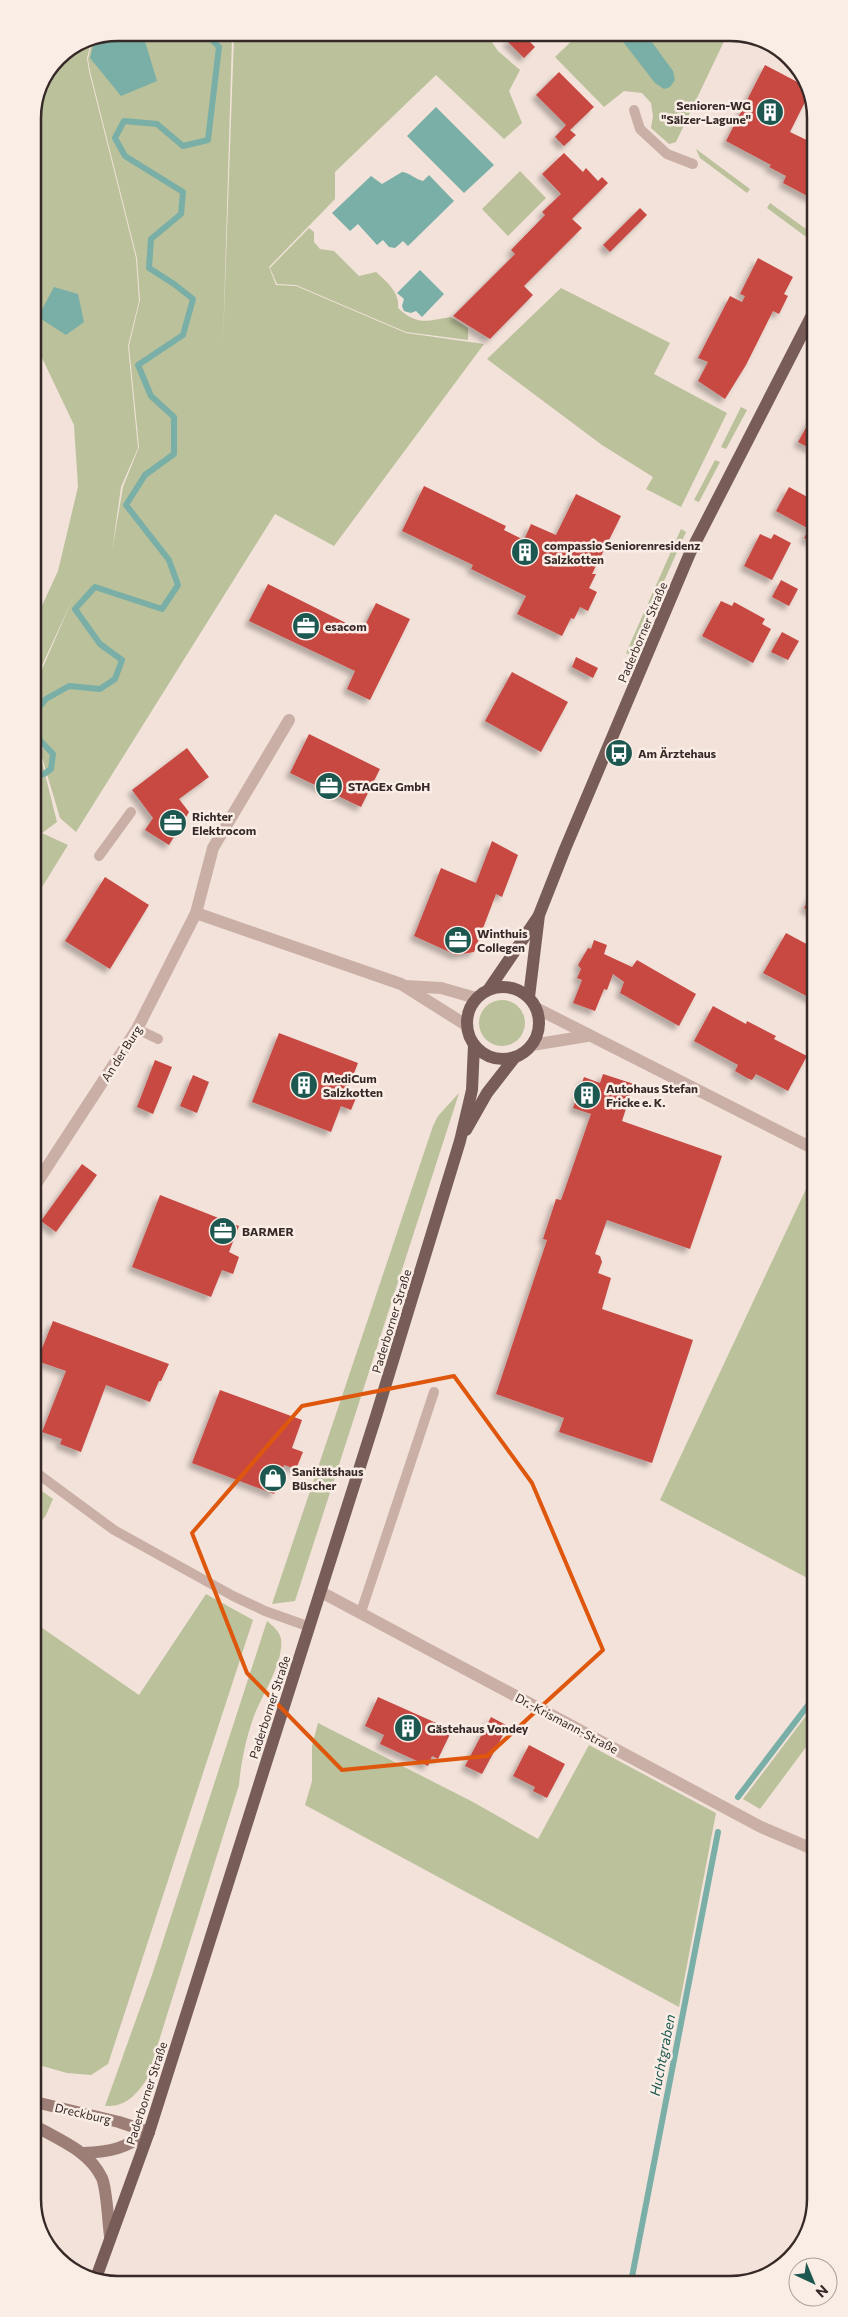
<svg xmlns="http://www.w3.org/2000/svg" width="848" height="2317" viewBox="0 0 848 2317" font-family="Commissioner,sans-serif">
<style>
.green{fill:#bbc19a}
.water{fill:#79afa7}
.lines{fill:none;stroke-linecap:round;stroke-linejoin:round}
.stream{stroke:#79afa7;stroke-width:6}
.building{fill:#c74943;filter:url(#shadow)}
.lane{stroke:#caafa6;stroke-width:10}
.street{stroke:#caafa6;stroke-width:12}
.secondary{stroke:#9d7e77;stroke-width:12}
.primary{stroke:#785c58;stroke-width:12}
.marked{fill:none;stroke:#df570d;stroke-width:4;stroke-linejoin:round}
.labels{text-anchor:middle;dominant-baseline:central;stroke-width:5;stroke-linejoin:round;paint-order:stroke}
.poi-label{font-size:12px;font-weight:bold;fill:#362927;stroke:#f9ede6;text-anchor:start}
.street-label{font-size:12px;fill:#362927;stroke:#f9ede6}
.water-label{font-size:14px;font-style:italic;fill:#1c5750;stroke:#f9ede6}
.rim{fill:none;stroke:#362927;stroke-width:2.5}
</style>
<defs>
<filter id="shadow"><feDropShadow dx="-4.5" dy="4.5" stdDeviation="2.5" flood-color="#0004"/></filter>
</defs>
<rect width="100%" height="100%" fill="#f2e2da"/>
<g class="green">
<path d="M728,33L676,142L669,144L651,128L653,116L651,103L642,93L624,91L604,107L555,57L579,34Z"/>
<path d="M487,35L498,51L520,70L509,91L522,123L504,139L436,75L335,172V199L269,267L276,285L296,286L406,333L484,344L334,546L275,514L76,832L60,818L41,754L43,747L33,734V690L73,598L33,685V625L58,571L78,487L74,425L33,339V113L58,57L85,39H92L87,58L89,71L136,258L139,301L128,346L138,448L121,487L112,551L123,487L139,447L129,346L140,300L137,258L90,71L88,59L93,39L232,38L223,344L234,37Z"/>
<path d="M696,149L750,189L747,193L700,158Z"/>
<path d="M520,171L546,198L508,236L482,209Z"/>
<path d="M770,203L813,234V242L767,208Z"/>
<path d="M309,228L314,232V242L320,249L334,251L359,276L376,272C388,283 400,293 398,308C418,326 426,321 451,317L468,328V340L406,332L296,285L277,284L270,268Z"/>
<path d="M561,288L670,343L654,374L727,413L681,507L646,489L653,477L602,445L487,359Z"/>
<path d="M741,407L747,410L726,449L721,447Z"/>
<path d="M715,460L720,462L699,502L694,500Z"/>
<path d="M681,529L686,532L631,655L626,653Z"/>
<path d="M34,746L40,754L57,822L42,833L68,845L34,900Z"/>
<circle cx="502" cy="1023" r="23"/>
<path d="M459,1093L295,1601L272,1604L433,1126L438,1116Z"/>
<path d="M814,1172L815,1582L660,1500Z"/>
<path d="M39,1489L53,1499L46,1515L35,1531V1495Z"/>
<path d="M206,1594L253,1620L108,2064L91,2075L67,2073L35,2064V1623L139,1695Z"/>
<path d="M267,1621C273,1626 280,1632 281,1639C284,1662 262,1695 254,1716C246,1738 241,1762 239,1785L147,2079C136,2095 126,2107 105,2106L152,1975Z"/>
<path d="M815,1704V1735L760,1809L743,1799Z"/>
<path d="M318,1723L473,1802L538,1839L589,1745L716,1813L679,2007L305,1805L312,1781V1746Z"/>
</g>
<g class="water">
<path d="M617,34H646L673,71L675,80L670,87L664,89L655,83Z"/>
<path d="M144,38L157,81L121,96L90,58L95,39Z"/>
<path d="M436,107L494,165L464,193L407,136Z"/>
<path d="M402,172C410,173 415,179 423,181L429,175L454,201L408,246L403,241L395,248L389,247L383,240L377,245L358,224L350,231L332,213L371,176L382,184Z"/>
<path d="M420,270L444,294L422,317L416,311L411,313L404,311L402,306L404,299L397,293Z"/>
<path d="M54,287L78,294L84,322L66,335L38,317Z"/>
</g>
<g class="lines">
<g class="stream">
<path d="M33,714L46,699L69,686L100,689L115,679L122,660L100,644L75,609L95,587L162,609L178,585L169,560L126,505L145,475L174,454V417L151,396L138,365L183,335L193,299L174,284L149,268L151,239L181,214L183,192L125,156L115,138L124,121L157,124L183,146L208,140L219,47L210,38"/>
<path d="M33,733L53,754L51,769L44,774L34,775"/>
<path d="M738,1797L815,1696"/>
<path d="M631,2282L718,1832"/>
</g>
</g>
<g class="building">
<path d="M514,35H523L535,47L524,58L507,41Z"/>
<path d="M765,65L807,87L810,92L790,132L813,143V199L783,183L786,176L769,167L771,165L726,141Z"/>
<path d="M559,72L594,107L570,130L576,135L564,146L555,137L566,125L536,95Z"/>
<path d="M564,153L583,172L586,168L598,181L602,177L608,183L572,219L582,228L524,286L533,295L490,339L453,316L515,254L511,250L545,215L542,212L561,194L542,174Z"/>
<path d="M640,208L647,215L610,252L603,245Z"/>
<path d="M758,258L793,277L784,294L788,296L779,314L773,311L746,365L725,399L698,381L708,362L698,358L730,296L742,302L745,296L740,294Z"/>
<path d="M813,415V450L798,442Z"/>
<path d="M424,486L506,526L504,530L524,540L531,524L556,535L576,494L621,516L592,574H596L589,588L597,592L588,611L580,607L574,619L571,618L562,636L517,614L526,596L471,569L473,565L402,531Z"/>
<path d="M789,487L813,500V543L804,538L809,529L776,511Z"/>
<path d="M760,534L771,539L774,534L791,543L772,580L744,566Z"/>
<path d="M781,580L798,589L789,606L772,597Z"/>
<path d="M268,584L362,631L376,603L410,619L370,700L347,689L355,671L249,621Z"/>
<path d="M721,601L732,606L734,602L765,619L762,624L771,629L753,663L702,636Z"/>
<path d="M782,632L799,641L788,660L771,652Z"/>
<path d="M576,657L598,668L593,678L572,667Z"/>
<path d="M512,672L568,702L541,752L485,721Z"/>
<path d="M309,734L380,769L361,807L290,773Z"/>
<path d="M187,748L209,777L179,799L189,812L169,845L145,830L153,818L132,790Z"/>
<path d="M492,841L518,855L502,897L496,894L474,952L456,955L414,936L441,868L476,883Z"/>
<path d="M105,877L149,905L110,969L65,941Z"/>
<path d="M814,891V913L804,908Z"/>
<path d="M786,933L814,948V1000L763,973Z"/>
<path d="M594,940L607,945L604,954L632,967L637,960L696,994L679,1026L620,993L624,982L613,974L607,990L604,989L595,1011L573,1003L582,980L577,978L581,969L578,965L588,948L591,949Z"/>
<path d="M713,1006L746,1024L747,1021L776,1036L774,1039L807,1056L788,1091L756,1074L752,1080L747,1078L735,1071L738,1065L694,1041Z"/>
<path d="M279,1033L358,1063L348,1089L358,1093L351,1110L341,1106L331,1132L252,1102Z"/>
<path d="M155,1060L172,1067L153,1114L137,1107Z"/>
<path d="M603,1074L634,1084L622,1121L722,1156L690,1249L607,1220L595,1254L600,1256L602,1262L598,1273L611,1278L602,1309L693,1340L652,1463L559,1432L564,1418L496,1394L547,1240L543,1239L556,1199L561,1200L565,1189L591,1114L573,1108L584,1077L600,1083Z"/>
<path d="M193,1075L209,1082L197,1113L180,1106Z"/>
<path d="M82,1164L97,1175L56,1232L41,1221Z"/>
<path d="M160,1195L239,1226L229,1252L239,1257L233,1274L222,1270L211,1297L132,1267Z"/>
<path d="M53,1321L169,1364L161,1381H159L150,1402L106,1385L81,1452L60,1444L62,1439L42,1432L66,1371L37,1361Z"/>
<path d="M220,1390L302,1420L292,1448L303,1452L296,1469L284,1465L274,1494L192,1463Z"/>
<path d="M378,1697L452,1730L438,1759L432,1756L428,1766L380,1744L384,1735L365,1726Z"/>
<path d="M491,1717L508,1726L482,1774L465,1766Z"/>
<path d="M529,1745L565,1764L547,1798L533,1791L535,1787L513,1776Z"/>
</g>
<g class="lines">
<g class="lane">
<path d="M634,110L640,129L667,154L693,164"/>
<path d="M99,856L131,812"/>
<path d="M137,1029L158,1039"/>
<path d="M34,1471L114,1530L233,1596L265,1611L310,1627"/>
<path d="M361,1612L434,1392"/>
</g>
<g class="street">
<path d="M196,913L401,984L466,1025"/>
<path d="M405,986L441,988L476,998"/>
<path d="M536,1008L814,1149"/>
<path d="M532,1045L587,1036"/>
<path d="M34,1187L137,1029L196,913L213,848L289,720"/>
<path d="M321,1592L761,1827L815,1850"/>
</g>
<g class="secondary">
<path d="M35,2102L119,2122L149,2132"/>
<path d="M35,2126C60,2140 89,2151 102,2178C107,2190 108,2222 110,2236"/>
<path d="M83,2153C112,2152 125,2148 149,2132"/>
</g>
<g class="primary">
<circle cx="503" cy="1023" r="36"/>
<path d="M489,989L538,917"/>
<path d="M529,997L539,915L565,849L690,553L813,313"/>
<path d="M466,1130L487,1093L515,1057"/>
<path d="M96,2278L149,2132L377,1413L460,1141L472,1090L474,1045"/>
</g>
</g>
<path class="marked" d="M454,1376L532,1483L603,1650L487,1756L342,1770L247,1673L192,1533L302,1406Z"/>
<defs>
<g id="building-disc" transform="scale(1.4375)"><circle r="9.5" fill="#1c5750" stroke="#f9ede6"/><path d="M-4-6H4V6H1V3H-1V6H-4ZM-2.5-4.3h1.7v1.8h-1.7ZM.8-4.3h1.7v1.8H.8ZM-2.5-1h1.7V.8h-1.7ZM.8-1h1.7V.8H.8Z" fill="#fff"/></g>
<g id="office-disc" transform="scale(1.4375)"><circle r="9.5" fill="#1c5750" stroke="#f9ede6"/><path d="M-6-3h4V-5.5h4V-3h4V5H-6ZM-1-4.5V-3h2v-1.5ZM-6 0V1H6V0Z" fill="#fff"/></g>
<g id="bus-disc" transform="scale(1.4375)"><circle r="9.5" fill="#1c5750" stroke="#f9ede6"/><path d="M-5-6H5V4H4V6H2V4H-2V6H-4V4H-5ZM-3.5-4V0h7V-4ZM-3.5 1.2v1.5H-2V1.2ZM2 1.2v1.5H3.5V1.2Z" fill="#fff"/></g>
<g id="shop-disc" transform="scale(1.4375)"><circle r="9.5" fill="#1c5750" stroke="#f9ede6"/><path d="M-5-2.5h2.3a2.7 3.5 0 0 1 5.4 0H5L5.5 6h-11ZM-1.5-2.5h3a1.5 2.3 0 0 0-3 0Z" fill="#fff"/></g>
</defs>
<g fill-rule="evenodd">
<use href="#building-disc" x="770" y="112"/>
<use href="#building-disc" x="525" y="552"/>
<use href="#office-disc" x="306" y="626"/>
<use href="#bus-disc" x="619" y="753"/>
<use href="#office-disc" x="329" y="786"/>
<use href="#office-disc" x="173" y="823"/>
<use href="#office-disc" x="458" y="940"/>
<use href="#building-disc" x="304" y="1085"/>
<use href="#building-disc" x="587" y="1095"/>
<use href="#office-disc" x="223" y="1231"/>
<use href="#shop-disc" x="273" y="1478"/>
<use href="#building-disc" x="408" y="1728"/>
</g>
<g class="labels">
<g class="poi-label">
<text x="751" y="105" text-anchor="end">Senioren-WG<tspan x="751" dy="14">"Sälzer-Lagune"</tspan></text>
<text x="544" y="545">compassio Seniorenresidenz<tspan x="544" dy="14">Salzkotten</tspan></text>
<text x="325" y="626">esacom</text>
<text x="638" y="753">Am Ärztehaus</text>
<text x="348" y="786">STAGEx GmbH</text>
<text x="192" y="816">Richter<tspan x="192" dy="14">Elektrocom</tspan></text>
<text x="477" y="933">Winthuis<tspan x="477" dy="14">Collegen</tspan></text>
<text x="323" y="1078">MediCum<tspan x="323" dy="14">Salzkotten</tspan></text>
<text x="606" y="1088">Autohaus Stefan<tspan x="606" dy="14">Fricke e. K.</tspan></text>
<text x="242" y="1231">BARMER</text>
<text x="292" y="1471">Sanitätshaus<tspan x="292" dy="14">Büscher</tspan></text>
<text x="427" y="1728">Gästehaus Vondey</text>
</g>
<g class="street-label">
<text transform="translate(642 632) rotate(-67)">Paderborner Straße</text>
<text transform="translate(121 1053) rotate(-57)">An der Burg</text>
<text transform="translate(391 1321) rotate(-73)">Paderborner Straße</text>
<text transform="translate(269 1707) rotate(-72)">Paderborner Straße</text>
<text transform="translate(567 1723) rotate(28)">Dr.-Krismann-Straße</text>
<text transform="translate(146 2093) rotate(-72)">Paderborner Straße</text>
<text transform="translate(83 2113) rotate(13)">Dreckburg</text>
</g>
<g class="water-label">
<text transform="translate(662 2055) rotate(-79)">Huchtgraben</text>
</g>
</g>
<path d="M0 0H848V2317H0ZM118 41H730A77 77 0 0 1 807 118V2199A77 77 0 0 1 730 2276H118A77 77 0 0 1 41 2199V118A77 77 0 0 1 118 41Z" fill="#f9ede6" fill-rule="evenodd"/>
<path class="rim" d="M118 41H730A77 77 0 0 1 807 118V2199A77 77 0 0 1 730 2276H118A77 77 0 0 1 41 2199V118A77 77 0 0 1 118 41Z"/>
<g transform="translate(813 2282) rotate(136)"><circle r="24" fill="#f9ede6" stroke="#ab9f9a"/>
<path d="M0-4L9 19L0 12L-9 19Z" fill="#1c5750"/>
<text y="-8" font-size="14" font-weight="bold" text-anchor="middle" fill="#362927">N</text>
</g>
</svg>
